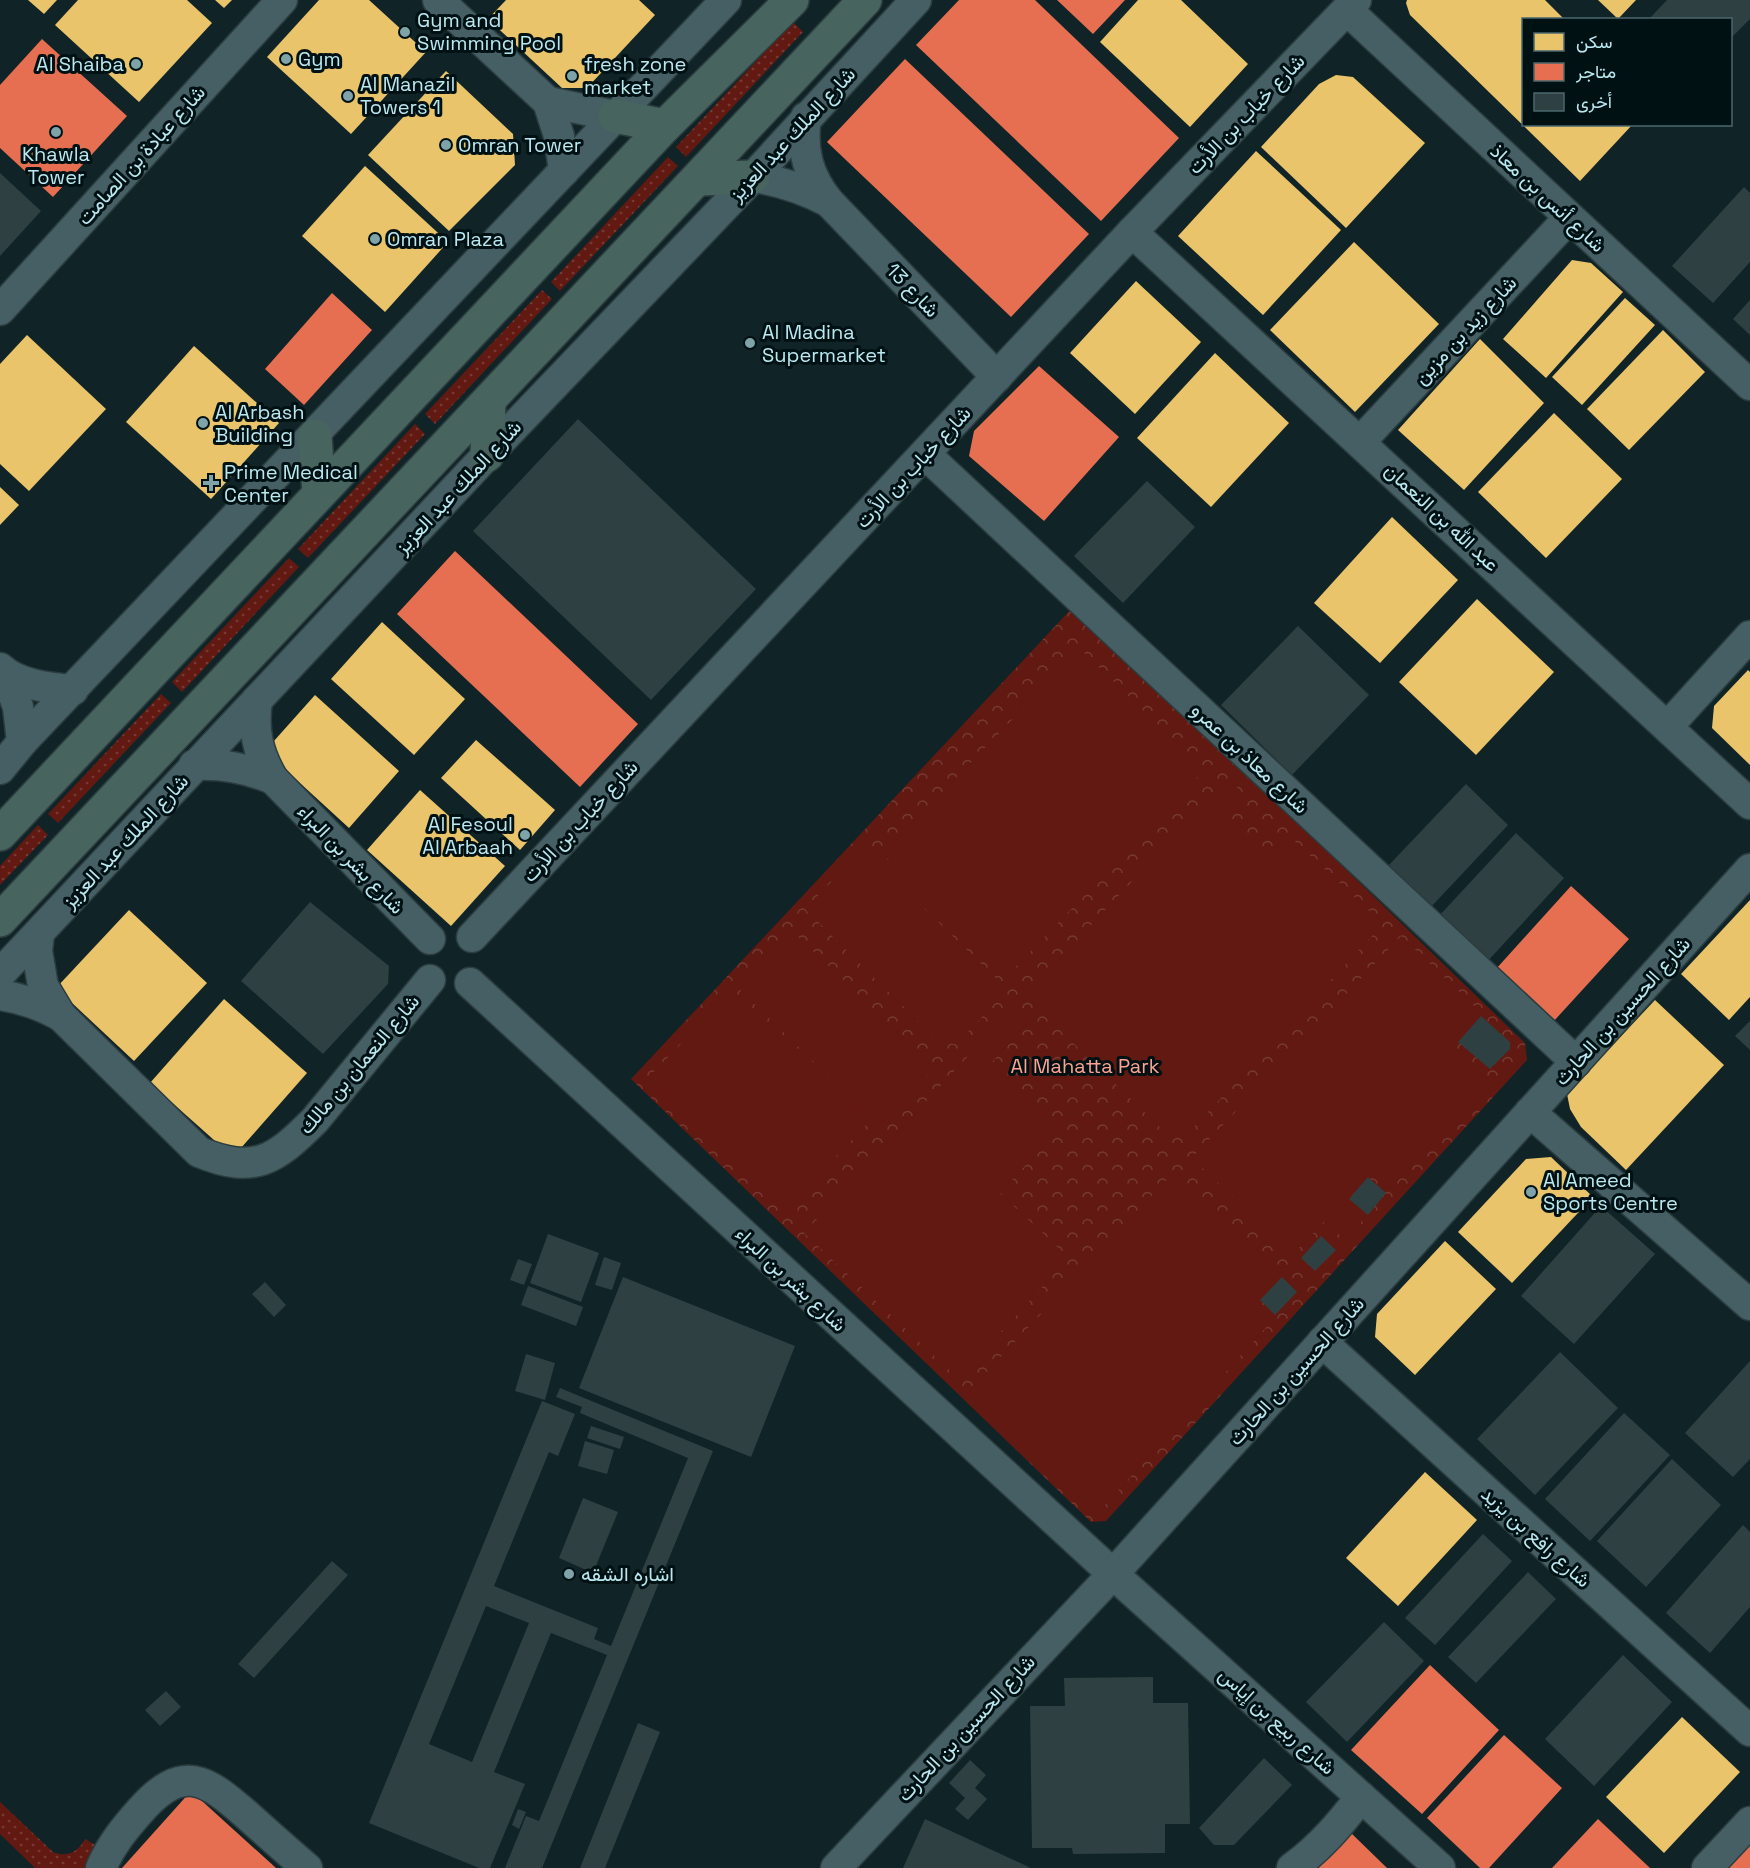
<svg xmlns="http://www.w3.org/2000/svg" width="1750" height="1868" viewBox="0 0 1750 1868" font-family="'Space Grotesk',Vazirmatn,sans-serif">
<style>
.grass{fill:url(#grass-dots)}
.forest{fill:url(#forest-crowns)}
.garden{fill:#621911}
.homes{fill:#e9c46a}
.shops{fill:#e76f51}
.building{fill:#2e4041;fill-rule:evenodd}
.lines{fill:none;stroke-linecap:round;stroke-linejoin:round}
.street-casing{stroke:#2b3d3f;stroke-width:33}
.highway-casing{stroke:#2b3d3f;stroke-width:36}
.street{stroke:#455f64;stroke-width:30}
.highway{stroke:#48645f;stroke-width:33}
.poi-dot{fill:#7ea3a9;stroke:#001114;stroke-width:2}
.labels{text-anchor:middle;dominant-baseline:central;stroke-width:6;stroke-linejoin:round;paint-order:stroke}
.poi-label{font-size:20px;fill:#bae8f0;stroke:#001114;text-anchor:start}
.street-label{font-size:20px;fill:#bae8f0;stroke:#001114}
.park-label{font-size:20px;fill:#ffa293;stroke:#001114}
</style>
<defs>
<pattern id="grass-dots" width="8" height="8" patternUnits="userSpaceOnUse" patternTransform="scale(1.5)"><rect width="8" height="8" fill="#621911"/><path d="M2 2h.1M6 6h.1" fill="none" stroke="#763a34" stroke-width="1.8" stroke-linecap="round"/></pattern>
<pattern id="forest-crowns" width="20" height="18" patternUnits="userSpaceOnUse" patternTransform="scale(1.5)"><rect width="20" height="18" fill="#621911"/><path d="M2 6a3 3 0 1 1 6 0M12 15a3 3 0 1 1 6 0" fill="none" stroke="#763a34"/></pattern>
</defs>
<rect width="100%" height="100%" fill="#102326"/>
<g class="grass">
<path d="M793,22L803,32L686,157L676,147Z"/>
<path d="M668,157L678,166L560,291L551,282Z"/>
<path d="M542,290L552,299L435,424L425,414Z"/>
<path d="M415,424L425,434L308,558L298,549Z"/>
<path d="M289,558L299,567L182,692L172,682Z"/>
<path d="M161,694L171,703L58,823L48,814Z"/>
<path d="M38,825L48,835L0,885V866Z"/>
<path d="M0,1802L53,1852C67,1858 78,1852 85,1839L97,1846L87,1868H35L0,1834Z"/>
</g>
<path class="forest" d="M1074,606L1525,1043L1527,1060L1106,1521L1091,1522L631,1079Z"/>
<g class="garden">
<path d="M1080,649L1204,770L1008,975L883,854Z"/>
<path d="M1228,779L1242,792L1220,815L1265,857L1287,834L1383,924L1192,1129C1182,1137 1174,1137 1163,1130L1035,1006L1032,994L1037,983Z"/>
<path d="M863,849L1008,990L956,1044L946,1043L929,1032L805,909Z"/>
<path d="M790,929L934,1068L879,1125L736,986Z"/>
<path d="M1401,936L1479,1011L1449,1043L1490,1082L1388,1190L1369,1172L1341,1201L1362,1221L1345,1240L1325,1221L1293,1254L1192,1158Z"/>
<path d="M730,993L866,1125L785,1209L649,1077Z"/>
<path d="M1013,1008L1028,1023L991,1063L1060,1128L1000,1193L1069,1258L958,1378L804,1233Z"/>
<path d="M1175,1171L1280,1271L1249,1305L1270,1323L1103,1507L1095,1510L1090,1508L968,1392Z"/>
</g>
<g class="homes">
<path d="M28,0H57L44,14Z"/>
<path d="M78,0H187L212,23L139,102L55,25Z"/>
<path d="M215,0H232L224,8Z"/>
<path d="M319,0H369L426,52L351,134L267,57Z"/>
<path d="M506,0H639L655,15L587,88H562L488,19Z"/>
<path d="M1138,0H1181L1248,64L1190,127L1100,42Z"/>
<path d="M1407,0H1545L1565,20H1524V124H1633L1580,181L1410,15L1406,3Z"/>
<path d="M1598,0H1636L1618,19Z"/>
<path d="M446,71L513,134L515,165L449,231L368,155Z"/>
<path d="M1336,75L1353,77L1425,143L1346,228L1261,147L1319,84Z"/>
<path d="M1256,151L1341,230L1263,315L1178,236Z"/>
<path d="M365,166L448,242L385,312L302,236Z"/>
<path d="M1354,242L1439,324L1355,412L1270,330Z"/>
<path d="M1572,260L1591,263L1623,292L1546,378L1503,339Z"/>
<path d="M1136,281L1201,342L1135,414L1070,353Z"/>
<path d="M1625,298L1655,325L1582,405L1552,377Z"/>
<path d="M1663,330L1705,372L1629,450L1587,409Z"/>
<path d="M27,335L106,409L29,491L0,464V364Z"/>
<path d="M1480,339L1544,403L1464,490L1398,430Z"/>
<path d="M194,346L279,423L211,499L126,422Z"/>
<path d="M1215,353L1289,423L1211,507L1137,438Z"/>
<path d="M1554,413L1622,479L1546,558L1478,492Z"/>
<path d="M0,487L19,505L0,525Z"/>
<path d="M1392,517L1458,580L1380,663L1314,603Z"/>
<path d="M1477,599L1554,672L1476,755L1399,682Z"/>
<path d="M382,622L465,699L414,755L331,679Z"/>
<path d="M1748,670L1750,672V765L1712,728L1714,706Z"/>
<path d="M315,695L399,771L349,828L265,751Z"/>
<path d="M476,740L555,810L520,850L441,778Z"/>
<path d="M420,790L505,866L451,926L367,850Z"/>
<path d="M1750,900V997L1729,1020L1681,974Z"/>
<path d="M129,910L207,983L134,1061L56,988Z"/>
<path d="M224,999L307,1073L233,1157L150,1083Z"/>
<path d="M1655,1000L1724,1065L1626,1170L1581,1127L1570,1109L1567,1094Z"/>
<path d="M1551,1157L1593,1197L1512,1283L1458,1232L1526,1159Z"/>
<path d="M1445,1241L1496,1289L1415,1375L1375,1337L1377,1314Z"/>
<path d="M1425,1472L1477,1520L1398,1606L1346,1558Z"/>
<path d="M1682,1717L1740,1772L1664,1853L1606,1797Z"/>
</g>
<g class="shops">
<path d="M959,0H1035L1179,138L1101,221L916,45Z"/>
<path d="M1057,0H1125L1093,34Z"/>
<path d="M42,39L127,116L53,197L0,148V85Z"/>
<path d="M905,59L1089,234L1011,317L827,142Z"/>
<path d="M332,293L372,330L304,405L265,369Z"/>
<path d="M1039,366L1119,437L1044,521L969,456L974,431Z"/>
<path d="M455,551L638,724L580,787L397,614Z"/>
<path d="M1571,886L1629,939L1553,1022L1496,969Z"/>
<path d="M1430,1665L1499,1730L1422,1814L1351,1750Z"/>
<path d="M1504,1735L1562,1788L1489,1868H1480L1427,1818Z"/>
<path d="M191,1791L276,1868H122Z"/>
<path d="M1598,1819L1650,1868H1552Z"/>
<path d="M1349,1831L1387,1868H1314Z"/>
<path d="M1750,1834V1868H1718Z"/>
</g>
<g class="building">
<path d="M1667,0H1750V19L1730,39V20H1648Z"/>
<path d="M0,173L41,211L0,256Z"/>
<path d="M1744,187L1750,193V262L1713,303L1672,266Z"/>
<path d="M1750,300V335L1733,319Z"/>
<path d="M578,419L756,589L651,700L473,531Z"/>
<path d="M1147,481L1195,527L1123,603L1074,556Z"/>
<path d="M1298,626L1369,695L1292,775L1221,705Z"/>
<path d="M1466,784L1508,825L1431,907L1388,866Z"/>
<path d="M1516,833L1564,878L1486,963L1438,917Z"/>
<path d="M310,902L389,966L388,984L323,1054L241,981Z"/>
<path d="M1481,1016L1510,1042V1049L1490,1069L1458,1042Z"/>
<path d="M1750,1021V1050L1735,1036Z"/>
<path d="M1368,1177L1386,1193L1368,1215L1349,1199Z"/>
<path d="M1601,1206L1655,1254L1574,1344L1521,1296Z"/>
<path d="M548,1234L599,1253L581,1302L530,1283Z"/>
<path d="M1321,1236L1336,1250L1315,1271L1301,1258Z"/>
<path d="M604,1257L621,1263L612,1290L595,1285Z"/>
<path d="M518,1259L532,1264L524,1285L510,1280Z"/>
<path d="M623,1277L795,1346L751,1457L579,1388Z"/>
<path d="M1282,1277L1297,1292L1275,1315L1260,1300Z"/>
<path d="M265,1282L286,1305L274,1317L252,1294Z"/>
<path d="M528,1286L583,1307L576,1326L521,1305Z"/>
<path d="M1560,1352L1618,1408L1535,1495L1477,1439Z"/>
<path d="M526,1354L555,1363L545,1400L515,1391Z"/>
<path d="M1750,1361V1459L1733,1477L1685,1433Z"/>
<path d="M560,1388L713,1451L542,1868H505L526,1816L539,1821L607,1655L551,1633L494,1772L525,1784L490,1868H479L369,1823L542,1401L575,1414L558,1456L549,1452L494,1586L598,1628L594,1639L611,1646L688,1458L580,1413L582,1407L556,1397ZM486,1606L529,1623L472,1762L429,1744Z"/>
<path d="M1624,1413L1670,1455L1590,1541L1545,1499Z"/>
<path d="M591,1426L624,1437L620,1449L587,1438Z"/>
<path d="M585,1441L614,1450L607,1474L578,1466Z"/>
<path d="M1672,1459L1721,1505L1646,1587L1597,1541Z"/>
<path d="M583,1498L618,1512L593,1573L559,1558Z"/>
<path d="M1743,1525L1750,1532V1607L1710,1653L1666,1613Z"/>
<path d="M1483,1534L1512,1561L1435,1645L1405,1618Z"/>
<path d="M332,1561L348,1575L254,1678L238,1664Z"/>
<path d="M1528,1572L1556,1599L1476,1683L1448,1657Z"/>
<path d="M1384,1622L1424,1661L1347,1742L1306,1702Z"/>
<path d="M1623,1655L1672,1702L1594,1786L1545,1739Z"/>
<path d="M1153,1677V1703H1188L1190,1824H1165V1853L1073,1854L1072,1848H1032L1030,1706H1065L1064,1678Z"/>
<path d="M166,1691L181,1707L160,1726L145,1710Z"/>
<path d="M638,1723L660,1732L605,1868H580Z"/>
<path d="M1264,1758L1292,1785L1234,1845H1214L1199,1828Z"/>
<path d="M970,1760L986,1775L975,1788L987,1799L968,1820L955,1809L965,1798L949,1783Z"/>
<path d="M518,1809L526,1812L519,1829L512,1825Z"/>
<path d="M925,1819L1031,1868H903Z"/>
</g>
<g class="lines">
<g class="street-casing">
<g id="street">
<path d="M438,0L548,102L559,136L564,171"/>
<path d="M1347,10L1750,385"/>
<path d="M548,102L615,116"/>
<path d="M806,117C801,150 808,176 829,202L997,377"/>
<path d="M753,177C780,181 804,189 829,202"/>
<path d="M1132,232L1750,804"/>
<path d="M0,310L282,0"/>
<path d="M1360,442L1569,218"/>
<path d="M925,454L1576,1062"/>
<path d="M0,668C18,685 49,688 73,690"/>
<path d="M6,674L18,707L22,742"/>
<path d="M257,700C253,730 257,752 273,779L430,939"/>
<path d="M1668,726L1750,636"/>
<path d="M194,765C223,764 246,768 273,779"/>
<path d="M0,769L22,742L726,0"/>
<path d="M39,934L37,951L43,986L61,1016L199,1152C255,1175 275,1160 315,1120L430,980"/>
<path d="M472,937L1132,232L1356,0"/>
<path d="M0,974L487,455L753,177L916,0"/>
<path d="M470,983L1113,1574L1440,1868"/>
<path d="M0,995C22,998 41,1005 61,1016"/>
<path d="M1530,1112L1750,1305"/>
<path d="M1322,1342L1750,1731"/>
<path d="M101,1868C111,1845 124,1829 140,1811C183,1762 206,1779 248,1816C267,1833 287,1851 307,1868"/>
<path d="M836,1868L1113,1574L1750,869"/>
<path d="M1292,1868C1320,1848 1340,1824 1361,1797"/>
<path d="M1707,1868L1750,1822"/>
</g>
</g>
<g class="highway-casing">
<g id="highway">
<path d="M615,116L665,126"/>
<path d="M699,179L753,177"/>
<path d="M315,436L319,493"/>
<path d="M487,455L489,402"/>
<path d="M0,834L665,126L792,0"/>
<path d="M0,920L865,0"/>
</g>
</g>
<use href="#street" class="street"/>
<use href="#highway" class="highway"/>
</g>
<g class="poi-dot">
<circle cx="405" cy="32" r="6"/>
<circle cx="286" cy="59" r="6"/>
<circle cx="136" cy="64" r="6"/>
<circle cx="572" cy="76" r="6"/>
<circle cx="348" cy="96" r="6"/>
<circle cx="56" cy="132" r="6"/>
<circle cx="446" cy="145" r="6"/>
<circle cx="375" cy="239" r="6"/>
<circle cx="750" cy="343" r="6"/>
<circle cx="203" cy="423" r="6"/>
<path d="M208 474h6v6h6v6h-6v6h-6v-6h-6v-6h6z"/>
<circle cx="525" cy="835" r="6"/>
<circle cx="1531" cy="1192" r="6"/>
<circle cx="569" cy="1574" r="6"/>
</g>
<g class="labels">
<g class="poi-label">
<text x="417" y="20">Gym and<tspan x="417" dy="23">Swimming Pool</tspan></text>
<text x="298" y="59">Gym</text>
<text x="124" y="64" text-anchor="end">Al Shaiba</text>
<text x="584" y="64">fresh zone<tspan x="584" dy="23">market</tspan></text>
<text x="360" y="84">Al Manazil<tspan x="360" dy="23">Towers 1</tspan></text>
<text x="458" y="145">Omran Tower</text>
<text x="56" y="154" text-anchor="middle">Khawla<tspan x="56" dy="23">Tower</tspan></text>
<text x="387" y="239">Omran Plaza</text>
<text x="762" y="332">Al Madina<tspan x="762" dy="23">Supermarket</tspan></text>
<text x="215" y="412">Al Arbash<tspan x="215" dy="23">Building</tspan></text>
<text x="224" y="472">Prime Medical<tspan x="224" dy="23">Center</tspan></text>
<text x="513" y="824" text-anchor="end">Al Fesoul<tspan x="513" dy="23">Al Arbaah</tspan></text>
<text x="1543" y="1180">Al Ameed<tspan x="1543" dy="23">Sports Centre</tspan></text>
<text x="581" y="1574">اشاره الشقه</text>
</g>
<g class="street-label">
<text transform="translate(1246 114) rotate(-46)">شارع خباب بن الأرت</text>
<text transform="translate(792 134) rotate(-47)">شارع الملك عبد العزيز</text>
<text transform="translate(141 155) rotate(-48)">شارع عبادة بن الصامت</text>
<text transform="translate(1548 198) rotate(43)">شارع أنس بن معاذ</text>
<text transform="translate(913 290) rotate(46)">شارع 13</text>
<text transform="translate(1465 330) rotate(-47)">شارع زيد بن مزين</text>
<text transform="translate(913 467) rotate(-47)">شارع خباب بن الأرت</text>
<text transform="translate(458 487) rotate(-47)">شارع الملك عبد العزيز</text>
<text transform="translate(1442 517) rotate(43)">عبد الله بن النعمان</text>
<text transform="translate(1250 758) rotate(43)">شارع معاذ بن عمرو</text>
<text transform="translate(580 821) rotate(-47)">شارع خباب بن الأرت</text>
<text transform="translate(125 841) rotate(-47)">شارع الملك عبد العزيز</text>
<text transform="translate(351 859) rotate(46)">شارع بشر بن البراء</text>
<text transform="translate(1622 1011) rotate(-48)">شارع الحسين بن الحارث</text>
<text transform="translate(359 1064) rotate(-50)">شارع النعمان بن مالك</text>
<text transform="translate(791 1279) rotate(43)">شارع بشر بن البراء</text>
<text transform="translate(1296 1371) rotate(-48)">شارع الحسين بن الحارث</text>
<text transform="translate(1536 1537) rotate(42)">شارع رافع بن يزيد</text>
<text transform="translate(1277 1721) rotate(42)">شارع ربيع بن إياس</text>
<text transform="translate(966 1728) rotate(-47)">شارع الحسين بن الحارث</text>
</g>
<g class="park-label">
<text x="1085" y="1066">Al Mahatta Park</text>
</g>
</g>
<rect x="1522" y="18" width="210" height="108" fill="#001114" stroke="#4a676c" stroke-width="1.5"/>
<rect x="1534" y="33" width="30" height="18" fill="#e9c46a" stroke="#4a676c" stroke-width="1.5"/>
<text x="1576" y="48" font-size="18" fill="#bae8f0">سكن</text>
<rect x="1534" y="63" width="30" height="18" fill="#e76f51" stroke="#4a676c" stroke-width="1.5"/>
<text x="1576" y="78" font-size="18" fill="#bae8f0">متاجر</text>
<rect x="1534" y="93" width="30" height="18" fill="#2e4041" stroke="#4a676c" stroke-width="1.5"/>
<text x="1576" y="108" font-size="18" fill="#bae8f0">أخرى</text>
</svg>
